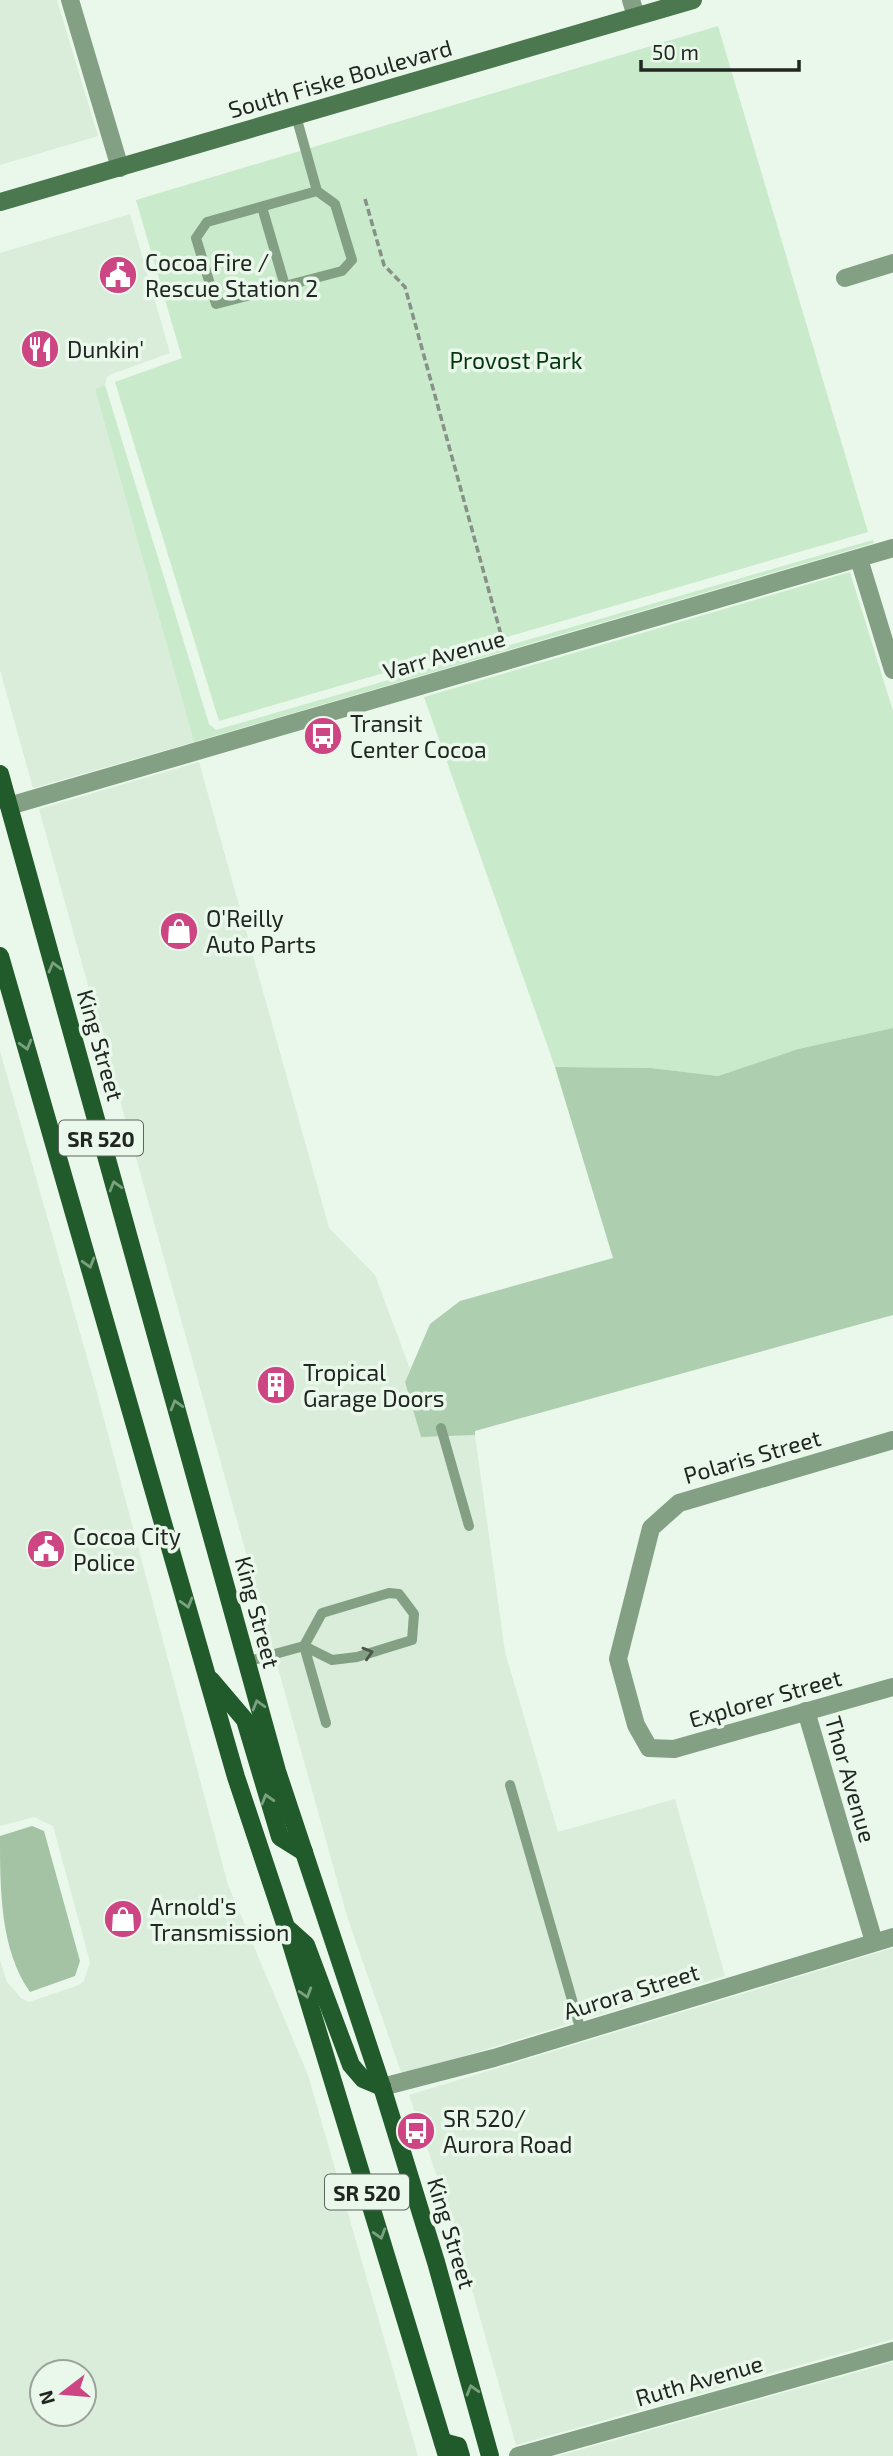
<svg xmlns="http://www.w3.org/2000/svg" width="893" height="2456" viewBox="0 0 893 2456" font-family="'Exo 2',sans-serif">
<style>
.built{fill:#d9edda;fill-rule:evenodd}
.green{fill:#c9eacb}
.forest{fill:#aeceb0}
.water{fill:#a3c3a4}
.lines{fill:none;stroke-linecap:round;stroke-linejoin:round}
.path{stroke:#879188;stroke-width:3.5;stroke-dasharray:7 3.5;stroke-linecap:butt}
.service{stroke:#83a084;stroke-width:10}
.minor{stroke:#83a084;stroke-width:18}
.secondary{stroke:#4c7850;stroke-width:18}
.primary{stroke:#225b2b;stroke-width:18}
.oneway{stroke:#7ca181}
.oneway2{stroke:#485749}
.labels{text-anchor:middle;dominant-baseline:central;stroke-width:7;stroke-linejoin:round;paint-order:stroke}
.shield{fill:#eaf7eb;stroke:#5d655e;stroke-width:2}
.shield-label{font-size:21px;font-weight:bold;fill:#212621}
.street-label{font-size:23px;fill:#212621;stroke:#eaf7eb}
.poi-label{font-size:23px;fill:#212621;stroke:#eaf7eb;text-anchor:start}
.park-label{font-size:23px;fill:#03360e;stroke:#eaf7eb}
</style>
<rect width="100%" height="100%" fill="#eaf7eb"/>
<g class="built">
<path d="M0,0H57L98,136L0,165Z"/>
<path d="M130,214L170,353L112,374L107,377L105,385L95,389L194,742L33,788L0,670V253Z"/>
<path d="M199,762L329,1228L375,1275L410,1369L405,1382L421,1436L475,1435L505,1652L558,1832L675,1799L725,1976L402,2075L347,1916L39,809Z"/>
<path d="M0,1051L96,1389L228,1885L308,2075L418,2456H0V1960L7,1982L21,1998L29,2002L79,1985L84,1981L90,1962L53,1826L34,1817L0,1826ZM42,2372H84V2414H42Z"/>
<path d="M893,1948V2339L516,2445L454,2226L409,2095Z"/>
<path d="M893,2362V2456H558Z"/>
</g>
<g class="green">
<path d="M718,26L868,532L219,721L115,382L182,358L136,200Z"/>
<path d="M105,385L209,724L216,730L873,540L874,543L194,742L95,389Z"/>
<path d="M850,572L893,711V1028L798,1049L718,1076L651,1068L555,1067L424,697Z"/>
</g>
<path class="forest" d="M893,1028V1315L475,1431V1435L421,1437L405,1382L430,1324L460,1301L613,1258L555,1067L651,1068L718,1076L798,1049Z"/>
<path class="water" d="M32,1826L44,1831L80,1961L75,1976L30,1992C0,1950 0,1889 0,1836Z"/>
<g class="lines">
<path class="path" d="M365,199L384,265L405,287L503,642"/>
<g class="service">
<path d="M296,116L317,191L335,204L352,260L342,271L216,304L196,238L207,222L317,191"/>
<path d="M262,207L285,286"/>
<path d="M441,1428L469,1526"/>
<path d="M246,1662L304,1646L332,1660L357,1657L412,1640L414,1614L399,1594L389,1593L322,1613L304,1646L326,1723"/>
<path d="M510,1785L581,2031"/>
</g>
<g class="minor">
<path d="M70,0L120,168"/>
<path d="M631,0L636,16"/>
<path d="M845,278L893,263"/>
<path d="M859,559L893,670"/>
<path d="M9,806L893,548"/>
<path d="M893,1440L679,1503L651,1528L618,1659L636,1725L649,1748L674,1749L893,1687"/>
<path d="M806,1711L874,1942"/>
<path d="M382,2087L494,2058L893,1937"/>
<path d="M518,2456L893,2351"/>
</g>
<path class="secondary" d="M0,202L693,0"/>
<g class="primary">
<path d="M0,774L277,1771L382,2087L436,2262L490,2456"/>
<path d="M0,956L236,1777L286,1927L447,2456"/>
<path d="M211,1680L245,1720L280,1837L304,1852"/>
<path d="M287,1928L306,1945L351,2065L363,2079L382,2087"/>
<path d="M443,2442L458,2446L461,2456"/>
</g>
</g>
<defs><path id="oneway-chevron" d="M-2-3.5L2.5 0L-2 3.5" fill="none" stroke-width="1.6" stroke-linecap="round" stroke-linejoin="round" transform="scale(1.75)"/></defs>
<g class="oneway">
<use href="#oneway-chevron" transform="translate(54 967) rotate(-105)"/>
<use href="#oneway-chevron" transform="translate(26 1045) rotate(74)"/>
<use href="#oneway-chevron" transform="translate(115 1186) rotate(-106)"/>
<use href="#oneway-chevron" transform="translate(89 1263) rotate(74)"/>
<use href="#oneway-chevron" transform="translate(176 1405) rotate(-106)"/>
<use href="#oneway-chevron" transform="translate(187 1603) rotate(74)"/>
<use href="#oneway-chevron" transform="translate(258 1705) rotate(-106)"/>
<use href="#oneway-chevron" transform="translate(267 1799) rotate(-106)"/>
<use href="#oneway-chevron" transform="translate(306 1993) rotate(73)"/>
<use href="#oneway-chevron" transform="translate(380 2234) rotate(73)"/>
<use href="#oneway-chevron" transform="translate(472 2390) rotate(-106)"/>
</g>
<use class="oneway2" href="#oneway-chevron" transform="translate(368 1653) rotate(-17)"/>
<defs>
<g id="civic-disc" transform="scale(2.0125)"><circle r="9.5" fill="#cd4582" stroke="#eaf7eb"/><path d="M-.6-6.5H3V-4.5H.6V-3L4-1V1h2V6H-6V1h2V-1L-.6-3ZM-1.2 2.5V6h2.4V2.5Z" fill="#fff"/></g>
<g id="restaurant-disc" transform="scale(2.0125)"><circle r="9.5" fill="#cd4582" stroke="#eaf7eb"/><path d="M-5-6h1v4h1v-4h1v4h1v-4h1v5L-1.5 .5V6h-2V.5L-5-1ZM5-6V6H3V1.5H1.5Q1.5-4 5-6Z" fill="#fff"/></g>
<g id="bus-disc" transform="scale(2.0125)"><circle r="9.5" fill="#cd4582" stroke="#eaf7eb"/><path d="M-5-6H5V4H4V6H2V4H-2V6H-4V4H-5ZM-3.5-4V0h7V-4ZM-3.5 1.2v1.5H-2V1.2ZM2 1.2v1.5H3.5V1.2Z" fill="#fff"/></g>
<g id="shop-disc" transform="scale(2.0125)"><circle r="9.5" fill="#cd4582" stroke="#eaf7eb"/><path d="M-5-2.5h2.3a2.7 3.5 0 0 1 5.4 0H5L5.5 6h-11ZM-1.5-2.5h3a1.5 2.3 0 0 0-3 0Z" fill="#fff"/></g>
<g id="building-disc" transform="scale(2.0125)"><circle r="9.5" fill="#cd4582" stroke="#eaf7eb"/><path d="M-4-6H4V6H1V3H-1V6H-4ZM-2.5-4.3h1.7v1.8h-1.7ZM.8-4.3h1.7v1.8H.8ZM-2.5-1h1.7V.8h-1.7ZM.8-1h1.7V.8H.8Z" fill="#fff"/></g>
</defs>
<g fill-rule="evenodd">
<use href="#civic-disc" x="118" y="275"/>
<use href="#restaurant-disc" x="40" y="349"/>
<use href="#bus-disc" x="323" y="736"/>
<use href="#shop-disc" x="179" y="931"/>
<use href="#building-disc" x="276" y="1385"/>
<use href="#civic-disc" x="46" y="1549"/>
<use href="#shop-disc" x="123" y="1919"/>
<use href="#bus-disc" x="416" y="2131"/>
</g>
<g class="labels">
<g class="shield">
<rect x="59" y="1120.5" width="84" height="35" rx="5"/>
<rect x="325" y="2174.5" width="84" height="35" rx="5"/>
</g>
<g class="shield-label">
<text x="101" y="1138">SR 520</text>
<text x="367" y="2192">SR 520</text>
</g>
<g class="street-label">
<text transform="translate(340 78) rotate(-16)">South Fiske Boulevard</text>
<text transform="translate(444 654) rotate(-16)">Varr Avenue</text>
<text transform="translate(101 1045) rotate(74)">King Street</text>
<text transform="translate(752 1456) rotate(-16)">Polaris Street</text>
<text transform="translate(258 1612) rotate(75)">King Street</text>
<text transform="translate(765 1698) rotate(-16)">Explorer Street</text>
<text transform="translate(851 1779) rotate(74)">Thor Avenue</text>
<text transform="translate(631 1991) rotate(-17)">Aurora Street</text>
<text transform="translate(452 2233) rotate(73)">King Street</text>
<text transform="translate(699 2380) rotate(-16)">Ruth Avenue</text>
</g>
<g class="poi-label">
<text x="145" y="262">Cocoa Fire /<tspan x="145" dy="26">Rescue Station 2</tspan></text>
<text x="67" y="349">Dunkin'</text>
<text x="350" y="723">Transit<tspan x="350" dy="26">Center Cocoa</tspan></text>
<text x="206" y="918">O'Reilly<tspan x="206" dy="26">Auto Parts</tspan></text>
<text x="303" y="1372">Tropical<tspan x="303" dy="26">Garage Doors</tspan></text>
<text x="73" y="1536">Cocoa City<tspan x="73" dy="26">Police</tspan></text>
<text x="150" y="1906">Arnold's<tspan x="150" dy="26">Transmission</tspan></text>
<text x="443" y="2118">SR 520/<tspan x="443" dy="26">Aurora Road</tspan></text>
</g>
<g class="park-label">
<text x="516" y="360">Provost Park</text>
</g>
</g>
<g transform="translate(63 2393) rotate(254)"><circle r="33" fill="#eaf7eb" stroke="#9aa39a" stroke-width="2"/>
<path d="M0-5L12 26L0 18L-12 26Z" fill="#cd4582"/>
<text y="-10" font-size="19" font-weight="bold" text-anchor="middle" fill="#212621">N</text>
</g>
<path d="M641 60v10h158v-10" fill="none" stroke="#212621" stroke-width="3.5"/>
<text x="652" y="60" font-size="21" fill="#212621" stroke="#eaf7eb" stroke-width="5" paint-order="stroke">50 m</text>
</svg>
